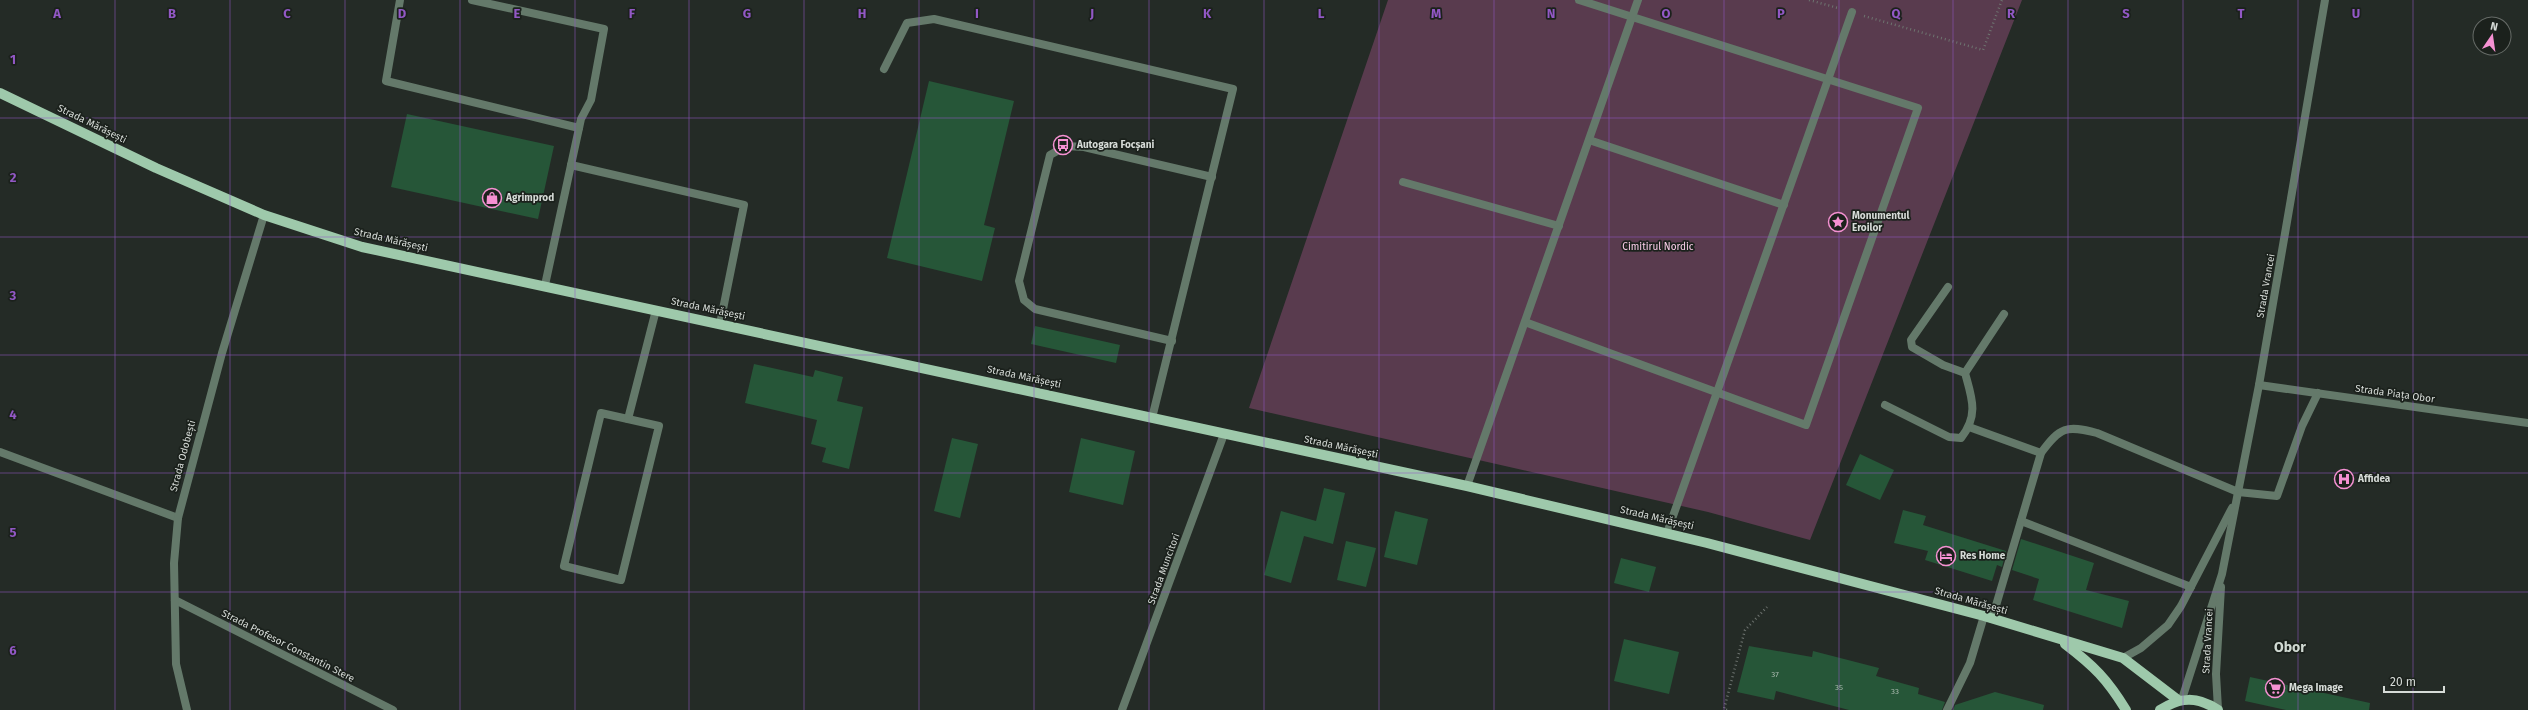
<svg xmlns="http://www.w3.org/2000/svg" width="2528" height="710" viewBox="0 0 2528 710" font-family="'Fira Sans',sans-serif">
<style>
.green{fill:#593b4e}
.building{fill:#265638}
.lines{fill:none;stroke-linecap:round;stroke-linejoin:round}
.path{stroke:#6e7470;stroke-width:2.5;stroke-dasharray:1 3;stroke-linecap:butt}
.service{stroke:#64796a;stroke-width:8}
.minor{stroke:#64796a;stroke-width:8}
.tertiary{stroke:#64796a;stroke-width:8}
.primary{stroke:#9ec9ab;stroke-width:10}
.grid{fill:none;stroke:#9258c5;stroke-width:1;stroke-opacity:0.55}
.labels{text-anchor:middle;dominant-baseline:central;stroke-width:3.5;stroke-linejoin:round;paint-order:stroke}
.number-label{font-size:8px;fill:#aabaaf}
.street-label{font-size:10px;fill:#d6dbd7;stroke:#1b211c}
.poi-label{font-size:10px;font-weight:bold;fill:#d6dbd7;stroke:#1b211c;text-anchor:start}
.park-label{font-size:10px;fill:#fcceea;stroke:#1b211c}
.district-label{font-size:14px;font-weight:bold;fill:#d0d9d2;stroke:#1b211c}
.grid-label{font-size:13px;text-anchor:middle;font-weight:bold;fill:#9258c5;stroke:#1b211c;stroke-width:3.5;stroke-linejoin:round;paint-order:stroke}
</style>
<rect width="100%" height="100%" fill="#242b26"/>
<path class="green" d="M1388,0H2022L1810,540L1708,512L1249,408Z"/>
<g class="building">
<path d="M929,81L1014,101L984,225L995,228L982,281L887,258Z"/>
<path d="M407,114L554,146L538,219L391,187Z"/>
<path d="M1035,326L1120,345L1116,363L1031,344Z"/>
<path d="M754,364L813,377L815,370L843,377L837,401L863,407L849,469L822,462L826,448L811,444L817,420L745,403Z"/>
<path d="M952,438L978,444L960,518L934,511Z"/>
<path d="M1081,438L1135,451L1123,505L1069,492Z"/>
<path d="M1860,454L1894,470L1880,500L1846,485Z"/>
<path d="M1324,488L1345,493L1333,544L1304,536L1291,583L1264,575L1281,511L1316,521Z"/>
<path d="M1903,510L1926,516L1923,525L2006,551L2002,567L1997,565L1992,581L1925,560L1928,551L1894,543Z"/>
<path d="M1395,511L1428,519L1417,565L1384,557Z"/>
<path d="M2021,539L2094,563L2086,590L2129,601L2122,628L2033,600L2039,579L2012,570Z"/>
<path d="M1346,541L1376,548L1366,587L1337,580Z"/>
<path d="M1621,558L1656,567L1649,592L1614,583Z"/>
<path d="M1624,639L1679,652L1669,694L1614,681Z"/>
<path d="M1749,646L1812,657L1813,651L1879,668L1876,676L1919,688L1918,694L1945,702L1942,710H1849L1776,691L1774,700L1737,692Z"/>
<path d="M2250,677L2370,703L2369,710H2286L2245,701Z"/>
<path d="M1995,692L2044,705L2043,710H1953L1955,705Z"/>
</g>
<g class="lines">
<g class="path">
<path d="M1809,0L1838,8"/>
<path d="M1864,16L1983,50L2002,0"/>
<path d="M1727,710L1724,709L1745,630L1767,607"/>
</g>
<g class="service">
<path d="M400,0L386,81L579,128"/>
<path d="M472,0L604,29L591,100L581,119L545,285"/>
<path d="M884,69L907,23L934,19L1233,89L1152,418"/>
<path d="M1589,140L1784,205"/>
<path d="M571,165L744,205L720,324"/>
<path d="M1403,182L1559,226"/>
<path d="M1525,322L1806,425L1918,108L1579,0"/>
<path d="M1172,341L1035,309L1024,300L1019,281L1050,155L1066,146L1084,147L1212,177"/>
<path d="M1965,373L2004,314"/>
<path d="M1885,405L1949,437L1961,438C1979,415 1972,398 1965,373L1943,365L1912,347L1911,340L1948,287"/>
<path d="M601,413L659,426L621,580L564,566Z"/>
<path d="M628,419L656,310"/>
<path d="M1969,427L2041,453"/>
<path d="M0,452L178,518"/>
<path d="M1467,486L1638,0"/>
<path d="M2021,521L2191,587"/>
<path d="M1667,533L1852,12"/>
<path d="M1992,619L2041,453C2060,427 2066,425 2097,433L2238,492L2277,496L2302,426L2318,393"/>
</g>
<g class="minor">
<path d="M2259,385L2528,423"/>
<path d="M175,600L393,710"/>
<path d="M1122,710L1224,434"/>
<path d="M1947,710L1970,663L1984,616"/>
</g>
<g class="tertiary">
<path d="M2123,658L2141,648L2168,625L2181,606L2232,508"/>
<path d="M2182,699L2222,574L2259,385L2325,0"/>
<path d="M2218,709L2216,674L2221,587"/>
<path d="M187,710L176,664L174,563L178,518L222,353L264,215"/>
</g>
<g class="primary">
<path d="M0,93L156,168L264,215L362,247L1467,486L1707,543L1984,616L2123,658L2178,700"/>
<path d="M2065,644C2094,666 2107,679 2126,710"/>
<path d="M2160,710C2180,697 2197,696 2218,710"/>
</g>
</g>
<path class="grid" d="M115,0V710M230,0V710M345,0V710M460,0V710M575,0V710M689,0V710M804,0V710M919,0V710M1034,0V710M1149,0V710M1264,0V710M1379,0V710M1494,0V710M1609,0V710M1724,0V710M1839,0V710M1953,0V710M2068,0V710M2183,0V710M2298,0V710M2413,0V710M0,118H2528M0,237H2528M0,355H2528M0,473H2528M0,592H2528"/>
<defs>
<g id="bus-ring" transform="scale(1)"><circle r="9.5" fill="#1b211c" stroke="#f591d2" stroke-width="1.5"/><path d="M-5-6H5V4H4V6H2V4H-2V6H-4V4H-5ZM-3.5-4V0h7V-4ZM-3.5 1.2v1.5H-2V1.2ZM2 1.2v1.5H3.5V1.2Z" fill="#f591d2"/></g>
<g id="shop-ring" transform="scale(1)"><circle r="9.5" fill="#1b211c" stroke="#f591d2" stroke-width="1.5"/><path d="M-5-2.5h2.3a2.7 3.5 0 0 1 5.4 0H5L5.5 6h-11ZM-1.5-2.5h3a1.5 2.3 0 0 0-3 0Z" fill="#f591d2"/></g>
<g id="sight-ring" transform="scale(1)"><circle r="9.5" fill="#1b211c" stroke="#f591d2" stroke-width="1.5"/><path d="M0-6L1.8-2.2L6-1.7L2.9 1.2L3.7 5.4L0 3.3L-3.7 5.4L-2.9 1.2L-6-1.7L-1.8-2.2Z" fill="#f591d2"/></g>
<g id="hospital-ring" transform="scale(1)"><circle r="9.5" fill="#1b211c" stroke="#f591d2" stroke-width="1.5"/><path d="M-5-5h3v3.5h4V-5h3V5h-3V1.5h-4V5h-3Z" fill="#f591d2"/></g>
<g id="hotel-ring" transform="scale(1)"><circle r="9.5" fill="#1b211c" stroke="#f591d2" stroke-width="1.5"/><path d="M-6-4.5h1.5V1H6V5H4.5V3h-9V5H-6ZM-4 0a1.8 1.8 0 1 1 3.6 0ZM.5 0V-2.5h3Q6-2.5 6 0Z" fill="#f591d2"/></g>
<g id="supermarket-ring" transform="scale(1)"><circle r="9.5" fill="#1b211c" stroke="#f591d2" stroke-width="1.5"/><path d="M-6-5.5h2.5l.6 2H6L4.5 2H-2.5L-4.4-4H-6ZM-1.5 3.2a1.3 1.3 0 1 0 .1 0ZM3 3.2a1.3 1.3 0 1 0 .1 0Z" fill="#f591d2"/></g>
</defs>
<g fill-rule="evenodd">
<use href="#bus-ring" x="1063" y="145"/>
<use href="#shop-ring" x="492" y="198"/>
<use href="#sight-ring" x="1838" y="222"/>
<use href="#hospital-ring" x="2344" y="479"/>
<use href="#hotel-ring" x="1946" y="556"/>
<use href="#supermarket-ring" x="2275" y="688"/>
</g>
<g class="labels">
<g class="number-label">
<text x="1775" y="674">37</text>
<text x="1839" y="687">35</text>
<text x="1895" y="691">33</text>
</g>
<g class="street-label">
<text transform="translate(92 124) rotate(26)">Strada Mărășești</text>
<text transform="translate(391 240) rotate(13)">Strada Mărășești</text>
<text transform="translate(2266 286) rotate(-80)">Strada Vrancei</text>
<text transform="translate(708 309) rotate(12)">Strada Mărășești</text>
<text transform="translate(1024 377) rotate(12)">Strada Mărășești</text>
<text transform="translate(2395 394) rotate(8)">Strada Piața Obor</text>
<text transform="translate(1341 447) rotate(12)">Strada Mărășești</text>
<text transform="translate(183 456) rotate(-75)">Strada Odobești</text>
<text transform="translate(1657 518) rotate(13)">Strada Mărășești</text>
<text transform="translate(1164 569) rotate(-70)">Strada Muncitori</text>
<text transform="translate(1971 601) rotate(16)">Strada Mărășești</text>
<text transform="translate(2208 641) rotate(-87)">Strada Vrancei</text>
<text transform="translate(288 646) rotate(27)">Strada Profesor Constantin Stere</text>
</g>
<g class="poi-label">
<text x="1077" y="145">Autogara Focșani</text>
<text x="506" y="198">Agrimprod</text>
<text x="1852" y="216">Monumentul<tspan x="1852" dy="12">Eroilor</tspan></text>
<text x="2358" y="479">Affidea</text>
<text x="1960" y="556">Res Home</text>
<text x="2289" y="688">Mega Image</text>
</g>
<g class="park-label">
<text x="1658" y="247">Cimitirul Nordic</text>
</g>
<g class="district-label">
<text x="2290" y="647">Obor</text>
</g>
</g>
<g class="grid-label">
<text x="57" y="18">A</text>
<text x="172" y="18">B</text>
<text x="287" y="18">C</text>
<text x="402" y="18">D</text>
<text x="517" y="18">E</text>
<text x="632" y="18">F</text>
<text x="747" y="18">G</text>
<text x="862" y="18">H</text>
<text x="977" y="18">I</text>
<text x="1092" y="18">J</text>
<text x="1207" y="18">K</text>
<text x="1321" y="18">L</text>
<text x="1436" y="18">M</text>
<text x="1551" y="18">N</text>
<text x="1666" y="18">O</text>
<text x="1781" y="18">P</text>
<text x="1896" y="18">Q</text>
<text x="2011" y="18">R</text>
<text x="2126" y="18">S</text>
<text x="2241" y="18">T</text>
<text x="2356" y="18">U</text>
<text x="13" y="64">1</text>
<text x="13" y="182">2</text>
<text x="13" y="300">3</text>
<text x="13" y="419">4</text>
<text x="13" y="537">5</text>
<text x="13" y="655">6</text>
</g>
<g transform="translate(2492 36) rotate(13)"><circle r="19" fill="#1b211c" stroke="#666b67"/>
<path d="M0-3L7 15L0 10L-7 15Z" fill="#f591d2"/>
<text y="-6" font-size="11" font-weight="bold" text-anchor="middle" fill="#d6dbd7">N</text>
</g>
<path d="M2384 686v6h60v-6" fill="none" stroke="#d6dbd7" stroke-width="2"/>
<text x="2390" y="686" font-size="12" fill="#d6dbd7" stroke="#1b211c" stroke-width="3" paint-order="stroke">20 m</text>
</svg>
